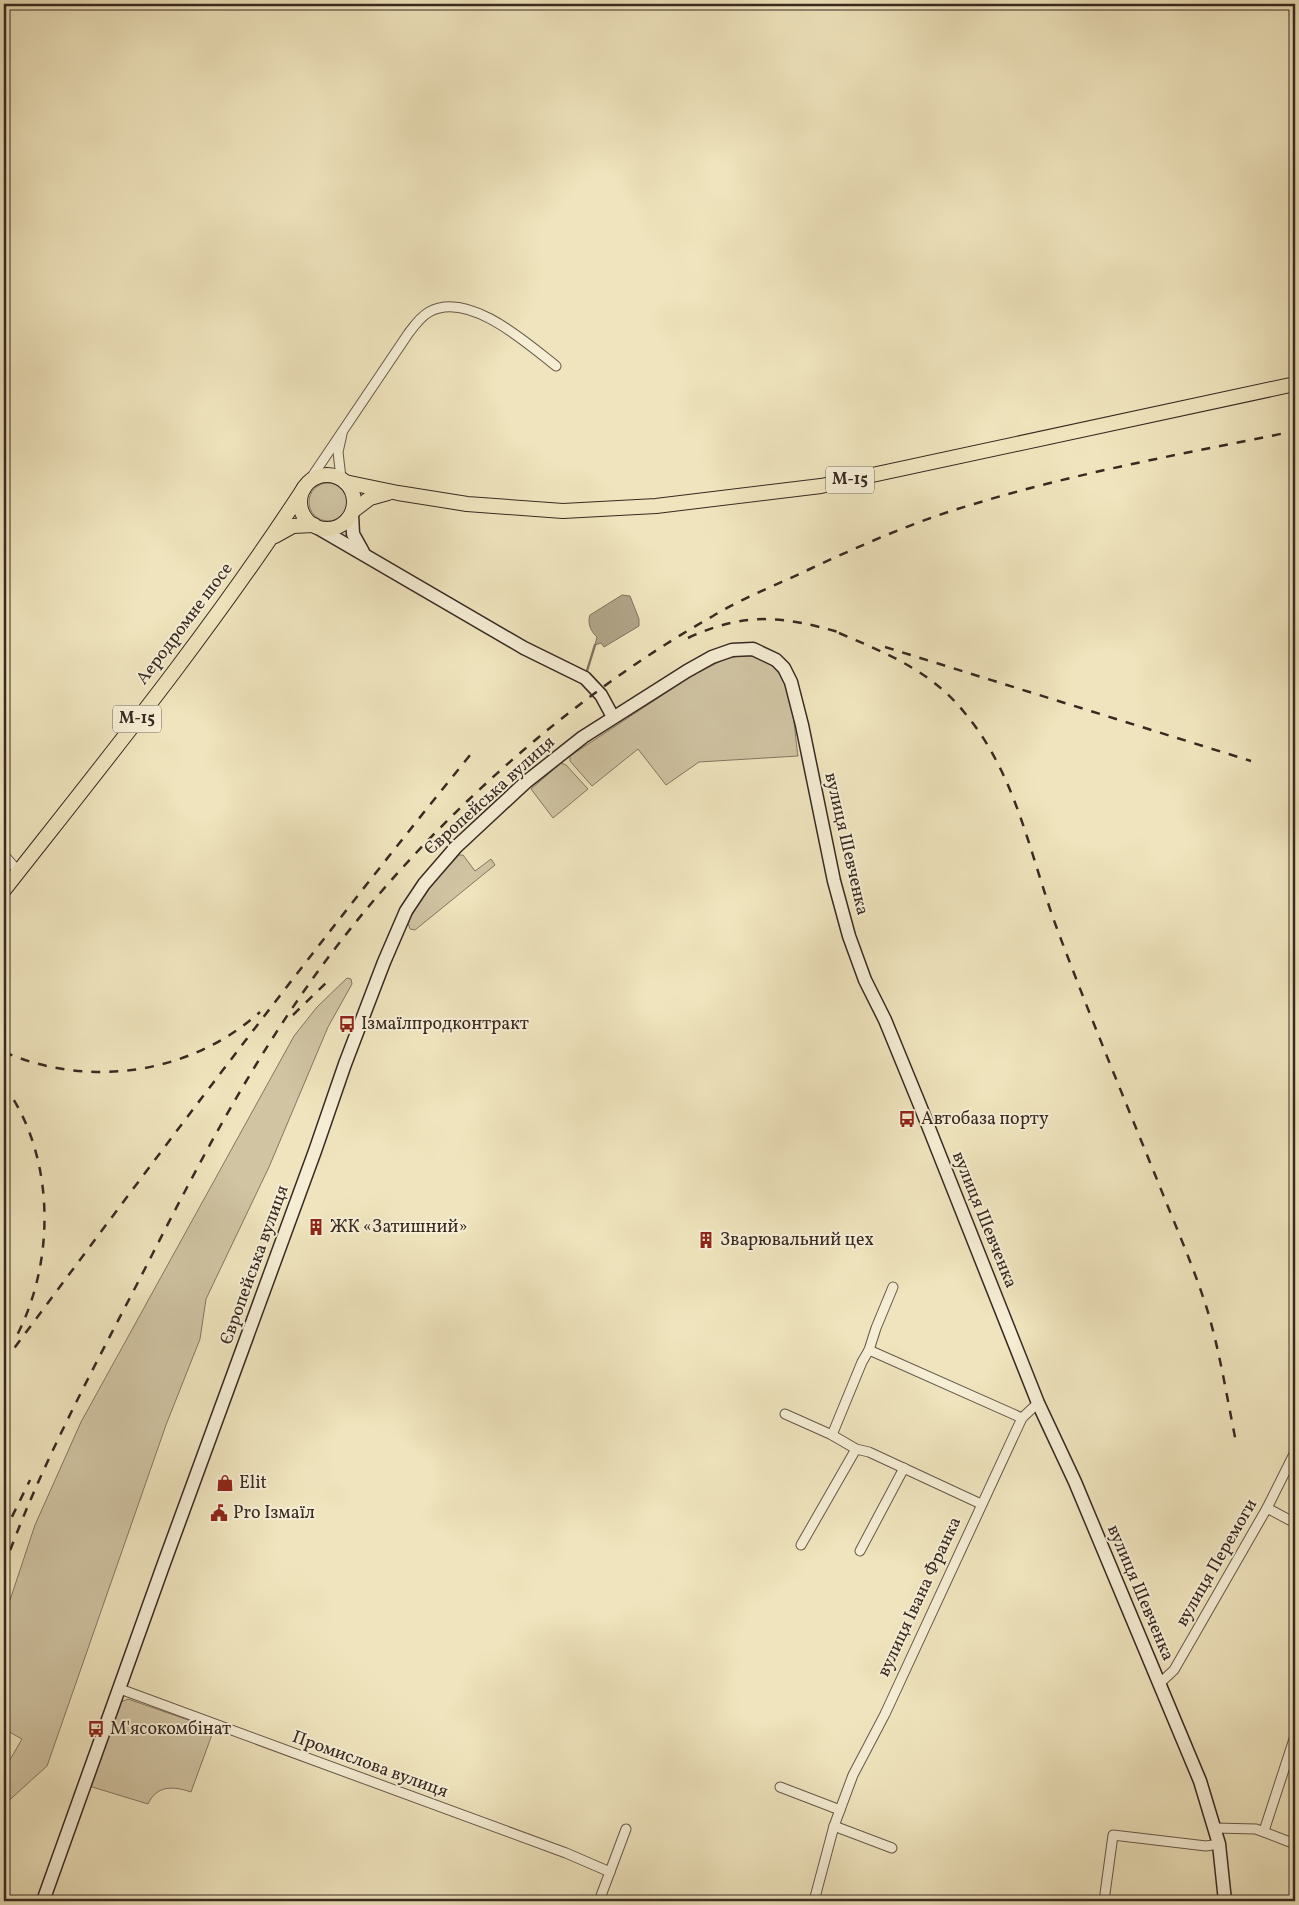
<svg xmlns="http://www.w3.org/2000/svg" width="1299" height="1905" viewBox="0 0 1299 1905" font-family="Vollkorn,serif">
<style>
.green{fill:#d0c4a3;stroke:#847662}
.water{fill:#b1a488;stroke:#81735f}
.lines{fill:none;stroke-linecap:round;stroke-linejoin:round}
.stream{stroke:#81735f;stroke-width:2.5}
.minor-casing{stroke:#665849;stroke-width:11}
.secondary-casing{stroke:#382922;stroke-width:15}
.trunk-casing{stroke:#382922;stroke-width:16}
.minor{stroke:#f5edd4;stroke-width:9}
.secondary{stroke:#f5edd4;stroke-width:12}
.trunk{stroke:#efe4bd;stroke-width:14}
.rail{stroke:#382922;stroke-width:2.5;stroke-dasharray:9 9;stroke-linecap:butt}
.labels{text-anchor:middle;dominant-baseline:central;stroke-width:4;stroke-linejoin:round;paint-order:stroke}
.shield{fill:#f5edd4;stroke:#716457;stroke-width:1}
.shield-label{font-size:16px;font-weight:bold;fill:#382922}
.street-label{font-size:18px;fill:#382922;stroke:#f5edd4}
.poi-label{font-size:18px;fill:#382922;stroke:#f5edd4;text-anchor:start}
</style>
<rect width="100%" height="100%" fill="#efe4bd"/>
<filter id="stains"><feTurbulence type="fractalNoise" baseFrequency=".004" numOctaves="4"/><feColorMatrix values="0 0 0 0 .2 0 0 0 0 .09 0 0 0 0 .02 0 0 0 .5 -.17"/></filter>
<radialGradient id="worn" r=".72"><stop offset=".6" stop-color="#630" stop-opacity="0"/><stop offset="1" stop-color="#630" stop-opacity=".3"/></radialGradient>
<g class="green">
<circle cx="328" cy="502" r="19"/>
<path d="M742,655C795,657 792,716 798,756L699,762L666,785L638,749L592,786L570,761V756L693,675L725,659Z"/>
<path d="M561,763L566,765L588,789L553,818L531,789Z"/>
<path d="M459,855H463L475,871L491,859L495,865L415,930L410,929L408,923L422,895Z"/>
<path d="M347,978L351,979L352,984L328,1027L269,1167L206,1299L200,1339L166,1425L47,1766L4,1805V1770L22,1739L4,1729V1618L35,1525L81,1422L294,1036L317,1007Z"/>
<path d="M128,1699L214,1729L191,1792C173,1786 157,1785 148,1804L89,1786L121,1702Z"/>
</g>
<path class="water" d="M622,595L630,596L639,619V626L604,647L601,643L595,645L597,637C591,632 587,623 590,615Z"/>
<g class="lines">
<path class="stream" d="M586,674L595,645"/>
<g class="minor-casing">
<g id="minor">
<path d="M341,478L338,452L342,434"/>
<path d="M307,484L408,334C414,326 420,317 429,312C468,290 527,343 556,366"/>
<path d="M4,855L18,871"/>
<path d="M869,1350L1022,1418"/>
<path d="M785,1414L832,1435L856,1449L869,1452L981,1504"/>
<path d="M832,1435L862,1362L869,1350L876,1328L893,1287"/>
<path d="M1267,1508L1295,1523"/>
<path d="M801,1545L856,1449"/>
<path d="M860,1551L904,1468"/>
<path d="M1159,1684L1174,1670L1267,1508L1295,1452"/>
<path d="M120,1689L566,1853L610,1872"/>
<path d="M780,1787L840,1810"/>
<path d="M834,1826L892,1848"/>
<path d="M1215,1828L1256,1829L1295,1844"/>
<path d="M1264,1831L1295,1736"/>
<path d="M599,1901L626,1829"/>
<path d="M814,1901L834,1826L853,1775L885,1714L1022,1418L1038,1403"/>
<path d="M1104,1901L1113,1835L1206,1846L1219,1844"/>
</g>
</g>
<g class="secondary-casing">
<g id="secondary">
<path d="M352,514L353,534L363,552"/>
<path d="M318,528L524,648L585,678L601,695L613,717"/>
<path d="M43,1901L163,1566L315,1151L345,1064L384,962L406,911L424,884L456,847L526,782L583,737L687,671L712,657L732,650L753,649L776,660L784,668L791,682L802,725L834,881L849,936L865,980L885,1020L919,1103L1038,1403L1075,1482L1200,1781L1219,1844L1225,1901"/>
</g>
</g>
<g class="trunk-casing">
<g id="trunk">
<circle cx="327" cy="502" r="27"/>
<path d="M345,482L398,493L467,504L563,511L656,506L821,486L1295,384"/>
<path d="M353,511L370,498L388,493"/>
<path d="M275,536L293,526L314,525"/>
<path d="M4,890C107,759 213,628 304,488"/>
</g>
</g>
<use href="#minor" class="minor"/>
<use href="#secondary" class="secondary"/>
<use href="#trunk" class="trunk"/>
<g class="rail">
<path d="M839,633C886,653 931,671 964,712C1018,776 1030,858 1059,934C1091,1019 1126,1103 1160,1187C1176,1227 1194,1268 1207,1309C1220,1352 1227,1398 1236,1442"/>
<path d="M688,638C746,611 784,616 845,634"/>
<path d="M885,647L1251,761"/>
<path d="M293,1015L329,980"/>
<path d="M4,1052C89,1089 191,1074 260,1012"/>
<path d="M4,1085C56,1156 56,1263 15,1339"/>
<path d="M4,1362C156,1157 310,952 471,754"/>
<path d="M4,1533L30,1480"/>
<path d="M4,1567C43,1458 100,1357 153,1253C199,1163 246,1074 304,991C406,844 557,704 713,616C744,597 779,584 812,568C864,544 918,520 974,504C1079,472 1187,453 1295,431"/>
</g>
</g>
<defs>
<g id="bus-bare" transform="scale(1.35)"><path d="M-5-6H5V4H4V6H2V4H-2V6H-4V4H-5ZM-3.5-4V0h7V-4ZM-3.5 1.2v1.5H-2V1.2ZM2 1.2v1.5H3.5V1.2Z" fill="#8f2418" stroke="#f5edd4" stroke-width="2.5" paint-order="stroke"/></g>
<g id="building-bare" transform="scale(1.35)"><path d="M-4-6H4V6H1V3H-1V6H-4ZM-2.5-4.3h1.7v1.8h-1.7ZM.8-4.3h1.7v1.8H.8ZM-2.5-1h1.7V.8h-1.7ZM.8-1h1.7V.8H.8Z" fill="#8f2418" stroke="#f5edd4" stroke-width="2.5" paint-order="stroke"/></g>
<g id="shop-bare" transform="scale(1.35)"><path d="M-5-2.5h2.3a2.7 3.5 0 0 1 5.4 0H5L5.5 6h-11ZM-1.5-2.5h3a1.5 2.3 0 0 0-3 0Z" fill="#8f2418" stroke="#f5edd4" stroke-width="2.5" paint-order="stroke"/></g>
<g id="civic-bare" transform="scale(1.35)"><path d="M-.6-6.5H3V-4.5H.6V-3L4-1V1h2V6H-6V1h2V-1L-.6-3ZM-1.2 2.5V6h2.4V2.5Z" fill="#8f2418" stroke="#f5edd4" stroke-width="2.5" paint-order="stroke"/></g>
</defs>
<g fill-rule="evenodd">
<use href="#bus-bare" x="347" y="1024"/>
<use href="#bus-bare" x="907" y="1119"/>
<use href="#building-bare" x="316" y="1227"/>
<use href="#building-bare" x="706" y="1240"/>
<use href="#shop-bare" x="225" y="1483"/>
<use href="#civic-bare" x="219" y="1513"/>
<use href="#bus-bare" x="96" y="1729"/>
</g>
<g class="labels">
<g class="shield">
<rect x="826" y="466.5" width="48" height="27" rx="4"/>
<rect x="113" y="705.5" width="48" height="27" rx="4"/>
</g>
<g class="shield-label">
<text x="850" y="480">М-15</text>
<text x="137" y="719">М-15</text>
</g>
<g class="street-label">
<text transform="translate(185 624) rotate(-53)">Аеродромне шосе</text>
<text transform="translate(490 796) rotate(-42)">Європейська вулиця</text>
<text transform="translate(846 844) rotate(77)">вулиця Шевченка</text>
<text transform="translate(984 1220) rotate(68)">вулиця Шевченка</text>
<text transform="translate(255 1265) rotate(-70)">Європейська вулиця</text>
<text transform="translate(1217 1563) rotate(-60)">вулиця Перемоги</text>
<text transform="translate(1140 1593) rotate(67)">вулиця Шевченка</text>
<text transform="translate(920 1597) rotate(-65)">вулиця Івана Франка</text>
<text transform="translate(370 1765) rotate(20)">Промислова вулиця</text>
</g>
<g class="poi-label">
<text x="361" y="1024">Ізмаїлпродконтракт</text>
<text x="921" y="1119">Автобаза порту</text>
<text x="330" y="1227">ЖК «Затишний»</text>
<text x="720" y="1240">Зварювальний цех</text>
<text x="239" y="1483">Elit</text>
<text x="233" y="1513">Pro Ізмаїл</text>
<text x="110" y="1729">М'ясокомбінат</text>
</g>
</g>
<rect width="1299" height="1905" fill="none" stroke="#efe4bd" stroke-width="20"/>
<rect x="5" y="5" width="1289" height="1895" fill="none" stroke="#382922" stroke-width="2.5"/>
<rect x="10" y="10" width="1279" height="1885" fill="none" stroke="#382922"/>
<rect width="100%" height="100%" filter="url(#stains)"/>
<rect width="100%" height="100%" fill="url(#worn)"/>
</svg>
